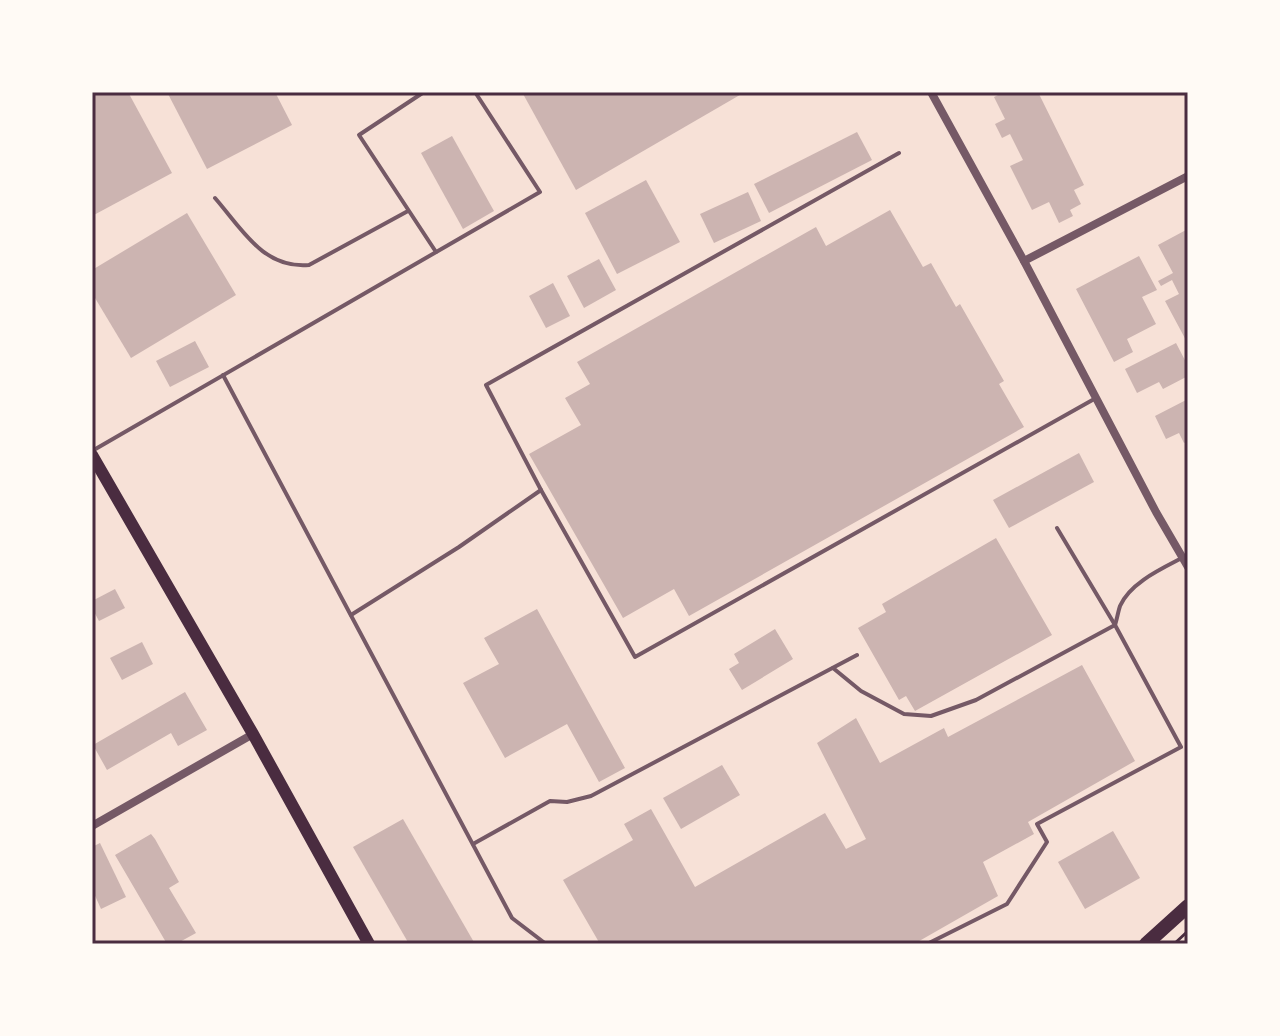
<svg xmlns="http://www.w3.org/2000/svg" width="1280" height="1036" viewBox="0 0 1280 1036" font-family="'Roboto Condensed',sans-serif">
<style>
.building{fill:#ccb4b1}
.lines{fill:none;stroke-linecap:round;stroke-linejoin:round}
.path{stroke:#4a2c40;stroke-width:3}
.service{stroke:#755966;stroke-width:4}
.minor{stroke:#755966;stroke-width:8}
.primary{stroke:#4a2c40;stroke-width:12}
.trunk{stroke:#4a2c40;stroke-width:14}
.neatline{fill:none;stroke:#4a2c40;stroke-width:3}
</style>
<rect width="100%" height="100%" fill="#f7e1d7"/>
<g class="building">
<path d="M96,92H128L172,173L92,216V94Z"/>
<path d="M167,92H275L292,125L207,169Z"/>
<path d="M522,92H745L576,190Z"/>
<path d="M1004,92H1038L1084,185L1074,190L1081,204L1070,210L1073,216L1059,223L1049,202L1032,210L1010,166L1023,160L1010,134L1002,138L995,124L1005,119L994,97Z"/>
<path d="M857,132L872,160L769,213L754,184Z"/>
<path d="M452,136L494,211L463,229L421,153Z"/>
<path d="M646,180L680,242L617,274L585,213Z"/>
<path d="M748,192L761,221L714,243L700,214Z"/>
<path d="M890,210L923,267L931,263L956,307L960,304L1004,381L999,384L1024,427L689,616L674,589L623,618L529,454L581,425L565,398L590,384L577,362L816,227L826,246Z"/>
<path d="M187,213L236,295L131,358L92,293V270Z"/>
<path d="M1186,230L1188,233V344L1165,301L1179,294L1172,280L1161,286L1158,281L1173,273L1158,245Z"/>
<path d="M1139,256L1157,290L1142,297L1156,324L1127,339L1133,352L1114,362L1076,289Z"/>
<path d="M599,259L616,290L584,308L567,276Z"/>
<path d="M553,283L570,316L546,328L529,296Z"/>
<path d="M195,341L209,367L170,387L156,361Z"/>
<path d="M1176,343L1188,366V376L1163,389L1159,382L1137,393L1125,369Z"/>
<path d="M1188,399V441L1184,443L1179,433L1166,439L1155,416Z"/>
<path d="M1079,453L1094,482L1009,528L993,500Z"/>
<path d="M996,538L1052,635L915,711L906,696L899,700L858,628L886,612L882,604Z"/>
<path d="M115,589L125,608L99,621L92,608V601Z"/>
<path d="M537,609L625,768L599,782L567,724L505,758L463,683L499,664L484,638Z"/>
<path d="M775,629L793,659L742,690L729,669L739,663L734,654Z"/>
<path d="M142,642L153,664L122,680L110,658Z"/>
<path d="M1082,665L1135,761L1028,822L1034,834L983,862L998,896L914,944H600L563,880L633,840L624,824L651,809L695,887L825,813L846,849L866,839L817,743L856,718L880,763L944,728L948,737Z"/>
<path d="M185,692L207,730L178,746L171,733L107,770L93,745Z"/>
<path d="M722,765L740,795L681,829L663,798Z"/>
<path d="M403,819L475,944H409L353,847Z"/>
<path d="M1113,831L1140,878L1085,909L1058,862Z"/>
<path d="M151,834L155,839L179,882L169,888L196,933L176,944H167L115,855Z"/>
<path d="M100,843L126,897L101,909L92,889V847Z"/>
</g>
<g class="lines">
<path class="path" d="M1174,944L1188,931"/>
<g class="service">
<path d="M424,92L359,135L436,252"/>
<path d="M899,153L486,385L541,490L635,657L1096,398"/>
<path d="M215,198C242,229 263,269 309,265L408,211"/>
<path d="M223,375L512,918L546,944"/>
<path d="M92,451L540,192L475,92"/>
<path d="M351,615L459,547L541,490"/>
<path d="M833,668L861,691L904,714L931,716L976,700L1115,625C1117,619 1118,612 1120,606C1130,583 1161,569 1182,558"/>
<path d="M473,844L550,801L567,802L591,796L857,655"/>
<path d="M927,944L1007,904L1047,842L1037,824L1181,747L1115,625L1057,528"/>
</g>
<g class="minor">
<path d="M931,92L1024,261L1156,512L1188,567"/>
<path d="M1024,261L1188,176"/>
<path d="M92,826L253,734"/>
</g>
<path class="primary" d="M92,455L253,734L369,944"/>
<path class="trunk" d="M1146,944L1188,906"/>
</g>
<rect width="1280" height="1036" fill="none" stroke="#fffaf5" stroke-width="188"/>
<rect x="94" y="94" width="1092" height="848" class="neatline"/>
</svg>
